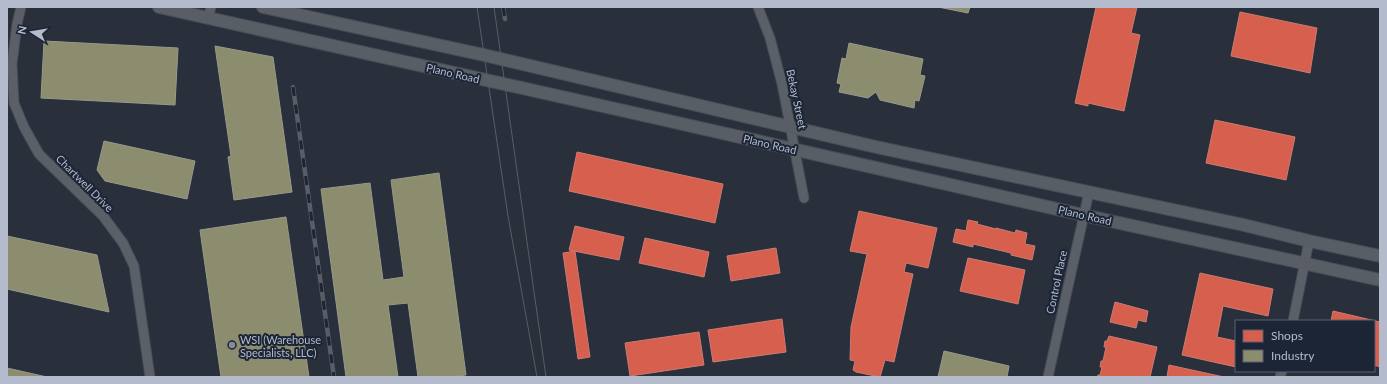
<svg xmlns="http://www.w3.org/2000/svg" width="1387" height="384" viewBox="0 0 1387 384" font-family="Lato,sans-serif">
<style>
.shops{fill:#d6604d;stroke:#cc7b73}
.industry{fill:#8c8c6e;stroke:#989a8a}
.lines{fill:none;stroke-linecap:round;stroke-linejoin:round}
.minor-casing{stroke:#464b54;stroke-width:11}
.secondary-casing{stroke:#464b54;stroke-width:14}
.minor{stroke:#5a5f68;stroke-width:9}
.secondary{stroke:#585d66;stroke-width:12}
.tram{stroke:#585d66;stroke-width:1}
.rail-casing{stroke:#585d66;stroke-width:4.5}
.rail{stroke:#1c2536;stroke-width:3;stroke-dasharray:9;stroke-linecap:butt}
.poi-dot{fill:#838a99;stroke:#1c2536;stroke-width:1.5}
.labels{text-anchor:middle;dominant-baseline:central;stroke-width:4;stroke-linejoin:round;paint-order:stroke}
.street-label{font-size:11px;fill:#b3bbcc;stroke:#1c2536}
.poi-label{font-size:11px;fill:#b3bbcc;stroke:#1c2536;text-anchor:start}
</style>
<rect width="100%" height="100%" fill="#29303b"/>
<g class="shops">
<path d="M1096,7H1137L1131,33L1140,35L1124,111L1088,103V106L1075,103Z"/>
<path d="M1240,12L1317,28L1310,73L1231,56Z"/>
<path d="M1215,120L1295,137L1286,180L1206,163Z"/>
<path d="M577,152L723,184L715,223L569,191Z"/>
<path d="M859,211L937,228L928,268L906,263L904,272L913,274L894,362L885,360L880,377L856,372L853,370L855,361L850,360L851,327L867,254L850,251Z"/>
<path d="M968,220L978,222L977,224L996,229V228L1015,233L1016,230L1027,233L1025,244L1035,246L1032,260L1011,255V253L973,244V247L953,242L956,229L966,231Z"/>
<path d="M575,226L624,237L619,260L569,250Z"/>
<path d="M645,238L709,252L704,277L639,263Z"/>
<path d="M776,248L780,273L731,281L727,256Z"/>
<path d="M575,251L590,357L578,359L563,253Z"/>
<path d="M968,258L1025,270L1018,304L960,291Z"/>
<path d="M1200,273L1273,289L1268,316L1223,306L1217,337L1236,341V367L1182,355Z"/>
<path d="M1115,302L1148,311L1146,322L1138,320L1136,328L1110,322Z"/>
<path d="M1333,311L1380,322V367L1374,365V321H1331Z"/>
<path d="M782,319L786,352L713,362L708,330Z"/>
<path d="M699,332L704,365L630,376L625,343Z"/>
<path d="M1109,336L1157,347L1150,377H1097L1098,375H1100L1102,367H1100L1101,361H1103L1106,347H1104L1105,341H1107Z"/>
<path d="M1169,365L1224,377H1167Z"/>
</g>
<g class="industry">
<path d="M938,7H970L968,13Z"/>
<path d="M44,41L178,48L175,105L41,98Z"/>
<path d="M849,43L923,59L920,75L925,76L919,101L915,100L914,108L880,100L876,92L868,98L839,92L841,84L837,83L842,58L846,59Z"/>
<path d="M215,46L273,57L292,192L234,200L228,157L231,156Z"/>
<path d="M104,141L195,161L187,199L105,181L97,170Z"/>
<path d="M439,173L466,375L448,377H418L408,303L388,305L398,377H346L321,189L370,183L383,280L404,277L391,180Z"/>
<path d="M286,217L309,377H221L200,230Z"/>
<path d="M7,236L97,255L109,312L7,289Z"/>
<path d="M944,351L1009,366L1007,377H938Z"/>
<path d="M7,368L47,377H7Z"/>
</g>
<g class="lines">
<g class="minor-casing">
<g id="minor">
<path d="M21,7L17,24L12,64L14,103L24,127L39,154L103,216L123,243L134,266L150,377"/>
<path d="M758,7L770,38L782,84L804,198"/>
<path d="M208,18L211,7"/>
<path d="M1293,321L1309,241"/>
<path d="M1048,377L1089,192"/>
<path d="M1280,377L1282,371"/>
</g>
</g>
<g class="secondary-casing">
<g id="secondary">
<path d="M159,7L665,120L1083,215L1380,280"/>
<path d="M263,7L484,55L876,147L1244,225L1309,241L1380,256"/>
</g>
</g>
<use href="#minor" class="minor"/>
<use href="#secondary" class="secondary"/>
<g class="tram">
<path d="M477,7L508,216L537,377"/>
<path d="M494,7L546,377"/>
</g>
<g class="rail-casing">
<g id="rail">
<path d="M503,7L505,19"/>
<path d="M293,87L334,377"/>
</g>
</g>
<use href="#rail" class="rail"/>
</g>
<circle class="poi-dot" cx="232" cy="345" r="4"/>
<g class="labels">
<g class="street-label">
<text transform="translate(453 73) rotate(13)">Plano Road</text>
<text transform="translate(797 99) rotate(78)">Bekay Street</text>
<text transform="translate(770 144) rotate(13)">Plano Road</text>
<text transform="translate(85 183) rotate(45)">Chartwell Drive</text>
<text transform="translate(1085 215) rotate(13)">Plano Road</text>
<text transform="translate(1056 282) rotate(-78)">Control Place</text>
</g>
<g class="poi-label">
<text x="240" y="339">WSI (Warehouse<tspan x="240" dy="13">Specialists, LLC)</tspan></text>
</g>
</g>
<rect width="1387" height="384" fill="none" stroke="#b3bbcc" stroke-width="16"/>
<rect x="1235" y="320" width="140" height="52" fill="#1c2536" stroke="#586172"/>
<rect x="1243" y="330" width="20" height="12" fill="#d6604d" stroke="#586172"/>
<text x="1271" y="340" font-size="12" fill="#b3bbcc">Shops</text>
<rect x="1243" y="350" width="20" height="12" fill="#8c8c6e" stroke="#586172"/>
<text x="1271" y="360" font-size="12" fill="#b3bbcc">Industry</text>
<g transform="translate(32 32) rotate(282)" stroke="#1c2536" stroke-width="3" paint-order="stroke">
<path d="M0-3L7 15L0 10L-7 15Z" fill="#b3bbcc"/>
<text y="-6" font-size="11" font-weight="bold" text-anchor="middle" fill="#b3bbcc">N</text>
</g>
</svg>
